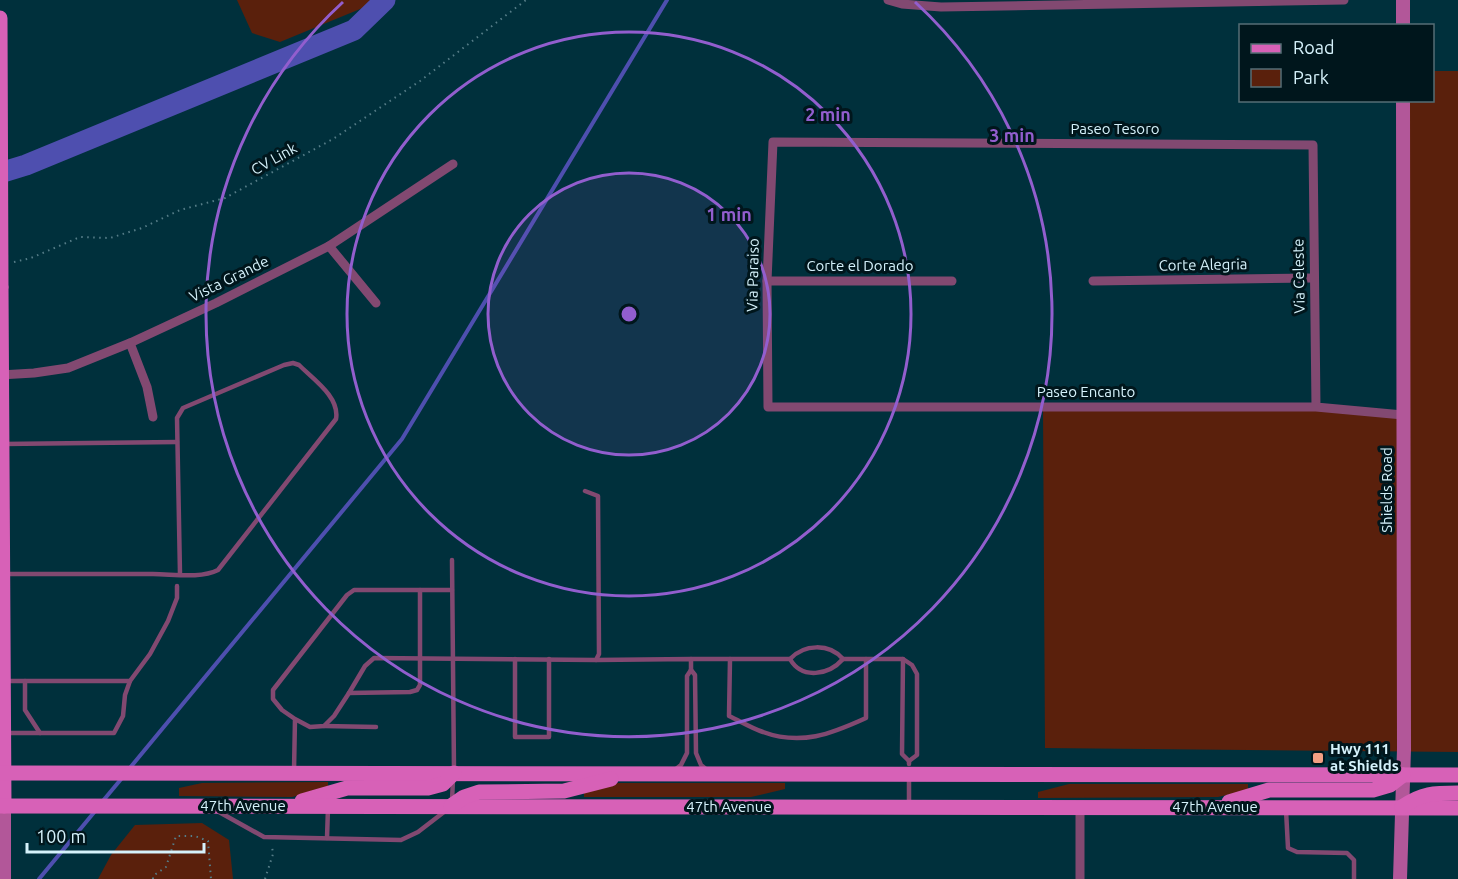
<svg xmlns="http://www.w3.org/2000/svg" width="1458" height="879" font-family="Ubuntu,sans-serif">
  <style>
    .green { fill: #5a200c }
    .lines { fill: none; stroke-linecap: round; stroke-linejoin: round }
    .stream { stroke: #4e4faf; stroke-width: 4 }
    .river { stroke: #4e4faf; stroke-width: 21 }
    .path { stroke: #557d88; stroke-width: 2; stroke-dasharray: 1.5 4.5; stroke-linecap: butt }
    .lane { stroke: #824971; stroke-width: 4.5 }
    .street { stroke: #824971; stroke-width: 9 }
    .secondary { stroke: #b25799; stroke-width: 14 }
    .primary { stroke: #d761b7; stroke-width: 15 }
    .primary-bridge { stroke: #d761b7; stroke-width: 15 }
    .ring { fill: none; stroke: #925ece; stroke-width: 3 }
    .poi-dot { fill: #f39f83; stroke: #00161c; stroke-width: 2 }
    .labels { text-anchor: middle; stroke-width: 6; stroke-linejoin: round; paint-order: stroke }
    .street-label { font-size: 15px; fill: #d5f2fb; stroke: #00161c }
    .poi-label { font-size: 15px; font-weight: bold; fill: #d5f2fb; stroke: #00161c; text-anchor: start }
    .centre { fill: #925ece; stroke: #00161c; stroke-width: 3 }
    .ring-label { font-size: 18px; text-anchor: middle; font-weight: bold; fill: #925ece; stroke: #00161c; stroke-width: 6; stroke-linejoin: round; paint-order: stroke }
  </style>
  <rect width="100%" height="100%" fill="#00303c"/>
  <g class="green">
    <path d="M237,0H382L280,42L252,33Z"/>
    <path d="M1433,71H1458V752L1045,748L1043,407H1316L1403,415V101L1432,100Z"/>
    <path d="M328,782V788L292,797L179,796V788L202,783Z"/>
    <path d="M618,783H785V789L751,797H584V791Z"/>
    <path d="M1069,784H1248V790L1218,797L1038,798V792Z"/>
    <path d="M202,823L229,840L233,879H98L111,855L135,825Z"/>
  </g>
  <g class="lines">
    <g class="stream">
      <path d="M129,769L402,439L667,0"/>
      <path d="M102,802L122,778"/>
      <path d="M39,879L96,810"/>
    </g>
    <path class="river" d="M0,173L26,165L354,30L385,0"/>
    <g class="path">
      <path d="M14,262L31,258L80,237L110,238L142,228L180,210L225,198L333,139L420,81L526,0"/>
      <path d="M153,879V876L166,867L176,836H195L208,841L211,879"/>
      <path d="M265,879L273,854L272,846"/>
    </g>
    <g class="lane">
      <path d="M3,444L177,442"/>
      <path d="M452,560L454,771"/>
      <path d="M4,574C54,574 104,574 153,574C173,574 200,579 218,570L336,419C340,397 313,379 299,365L293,363L284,365L183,408L177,418L180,574"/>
      <path d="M420,590H452"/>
      <path d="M515,659V737H549V659"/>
      <path d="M691,659H790C804,644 829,643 843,659H903L912,665L917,674V755L909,761"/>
      <path d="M730,659L729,716C740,721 751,728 763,732C801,746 831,734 866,718V659"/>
      <path d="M790,659C802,680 829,675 843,659"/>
      <path d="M903,659L902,754L909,761V764"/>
      <path d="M596,660L691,659V670L687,676V753L681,765L676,769"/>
      <path d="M691,670L695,675L696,753L701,765L707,770"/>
      <path d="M5,681H130"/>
      <path d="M25,681V710L40,733"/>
      <path d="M349,693L365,666L374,658L596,660L599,654L598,496L585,491"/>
      <path d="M324,726L376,727"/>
      <path d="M6,733H114L123,716L125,695L130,681L150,654L168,621L177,598V586"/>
      <path d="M294,771L295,719L282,710L273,699V690L347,595L354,590H420V685L417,690L410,692L349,693L334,716L324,726L310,727L295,719"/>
      <path d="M909,776V803"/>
      <path d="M452,801L453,779"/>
      <path d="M1286,810L1288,848L1297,852L1347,853L1354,860V879"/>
      <path d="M219,812L264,837L401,840L418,832L444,812"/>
      <path d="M327,838L328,808"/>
    </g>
    <g class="street">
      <path d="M888,0L902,4L941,7L1344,0"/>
      <path d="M329,246L376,303"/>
      <path d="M767,281H952"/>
      <path d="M1093,281L1314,278"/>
      <path d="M130,343L147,387L153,417"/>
      <path d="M0,375L34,373L68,368L130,343L216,303L329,246L453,164"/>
      <path d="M1316,407L1313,145L773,142L767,281L768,407H1316L1403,415"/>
      <path d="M1080,807V879"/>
    </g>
    <g class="secondary">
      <path d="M1403,0V26"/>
      <path d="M4,806V879"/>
      <path d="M1400,879L1404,749L1403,100"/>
    </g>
    <g class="primary">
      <path d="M1,287L4,806"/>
      <path d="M0,773L1458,775"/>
      <path d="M302,801L347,788H428L443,784L454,773"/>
      <path d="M1229,802L1269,790H1373L1390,785L1403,775"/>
      <path d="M0,806L1458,808"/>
      <path d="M451,806L464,797L479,792L564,791L611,779"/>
      <path d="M1402,807C1422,793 1434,793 1458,793"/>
    </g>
    <path class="primary-bridge" d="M0,18L1,287"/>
  </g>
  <circle cx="629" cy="314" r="141" fill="#925ece" fill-opacity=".12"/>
  <g class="ring">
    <circle cx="629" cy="314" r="141"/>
    <circle cx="629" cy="314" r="282"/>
    <path d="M915 2A423 423 0 1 1 343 2"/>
  </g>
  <rect class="poi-dot" x="1312" y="752" width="12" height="12" rx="3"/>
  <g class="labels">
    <g class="street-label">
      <text x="1115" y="134">Paseo Tesoro</text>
      <text transform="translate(274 159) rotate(-29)" y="5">CV Link</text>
      <text transform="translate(1203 265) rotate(-1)" y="5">Corte Alegria</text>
      <text x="860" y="271">Corte el Dorado</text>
      <text transform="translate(753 275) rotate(-89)" y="5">Via Paraiso</text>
      <text transform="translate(1299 276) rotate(-91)" y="5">Via Celeste</text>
      <text transform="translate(229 279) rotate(-26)" y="5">Vista Grande</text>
      <text x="1086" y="397">Paseo Encanto</text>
      <text transform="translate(1387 490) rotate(-90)" y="5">Shields Road</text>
      <text x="243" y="811">47th Avenue</text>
      <text x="729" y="812">47th Avenue</text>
      <text x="1215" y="812">47th Avenue</text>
    </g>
    <g class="poi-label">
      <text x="1330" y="754">Hwy 111<tspan x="1330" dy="17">at Shields</tspan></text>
    </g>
  </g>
  <circle cx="629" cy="314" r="9" class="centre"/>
  <g class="ring-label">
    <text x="828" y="121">2 min</text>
    <text x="1012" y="142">3 min</text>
    <text x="729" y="221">1 min</text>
  </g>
  <rect x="1239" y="24" width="195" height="78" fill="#00161c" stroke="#556e75" stroke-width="1.5"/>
  <rect x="1251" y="44" width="30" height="9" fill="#d761b7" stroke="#556e75" stroke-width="1.5"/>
  <text x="1293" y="54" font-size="18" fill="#d5f2fb">Road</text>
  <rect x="1251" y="69" width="30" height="18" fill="#5a200c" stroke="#556e75" stroke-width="1.5"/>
  <text x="1293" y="84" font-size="18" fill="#d5f2fb">Park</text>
  <path d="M27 843v9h177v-9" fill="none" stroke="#d5f2fb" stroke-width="3"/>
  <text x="36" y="843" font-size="18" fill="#d5f2fb" stroke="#00161c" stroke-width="4.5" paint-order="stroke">100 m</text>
</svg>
